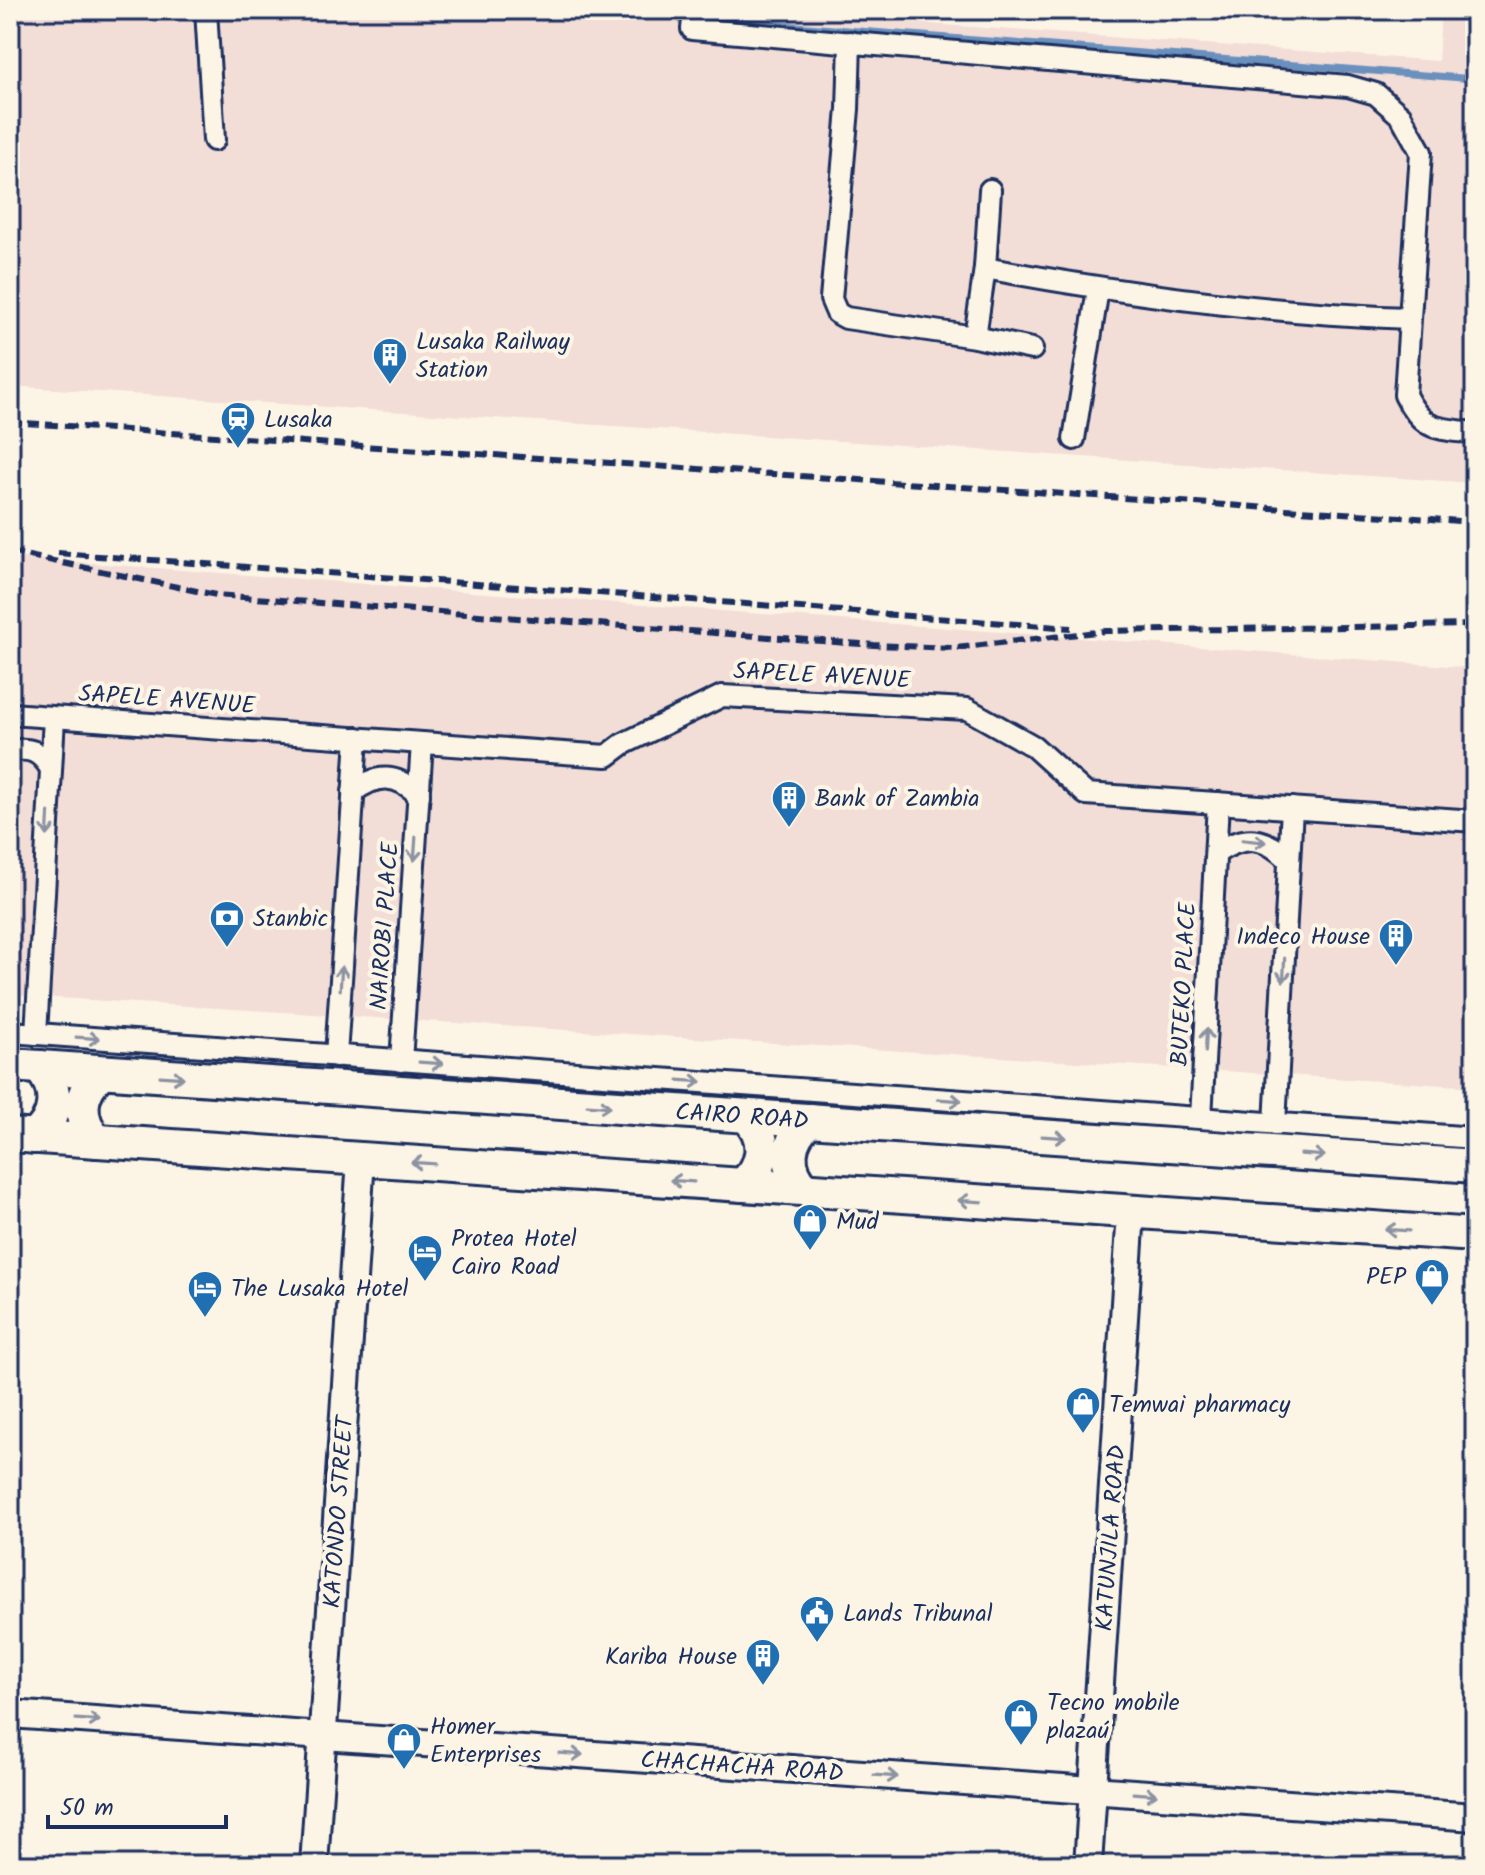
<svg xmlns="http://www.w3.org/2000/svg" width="1485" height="1875" font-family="Kalam,sans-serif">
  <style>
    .built { fill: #f3ddd7 }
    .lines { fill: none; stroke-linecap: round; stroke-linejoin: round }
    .stream { stroke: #6a90bd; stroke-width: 7 }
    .minor-casing { stroke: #1b2f5e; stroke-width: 26 }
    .tertiary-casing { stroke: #1b2f5e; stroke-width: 32 }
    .primary-casing { stroke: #1b2f5e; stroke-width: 38 }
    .minor { stroke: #fcf5e5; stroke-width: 20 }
    .tertiary { stroke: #fcf5e5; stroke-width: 26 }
    .primary { stroke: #fcf5e5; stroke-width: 32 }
    .rail { stroke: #1b2f5e; stroke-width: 6; stroke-dasharray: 12 6; stroke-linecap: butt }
    .oneway { stroke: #8c92a2 }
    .labels { text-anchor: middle; stroke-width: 8; stroke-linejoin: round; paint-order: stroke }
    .poi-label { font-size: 24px; fill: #1b2f5e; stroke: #fcf5e5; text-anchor: start }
    .street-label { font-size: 24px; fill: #1b2f5e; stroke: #fcf5e5 }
  </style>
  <rect width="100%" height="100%" fill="#fcf5e5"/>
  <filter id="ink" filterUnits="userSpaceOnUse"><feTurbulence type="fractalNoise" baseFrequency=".0125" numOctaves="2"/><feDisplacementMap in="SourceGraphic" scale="16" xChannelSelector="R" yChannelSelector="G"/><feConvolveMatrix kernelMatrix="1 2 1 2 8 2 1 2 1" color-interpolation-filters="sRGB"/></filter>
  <g filter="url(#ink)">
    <g class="built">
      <path d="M10,10H741L1438,61L1441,10H1475V483L10,386Z"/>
      <path d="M10,557L1475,668V1087L10,995Z"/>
    </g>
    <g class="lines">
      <g class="stream">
        <path d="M616,10L666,15"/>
        <path d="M732,21L1475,79"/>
      </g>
      <defs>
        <g id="minor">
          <path d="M206,10L214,140"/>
          <path d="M694,10L692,29L1348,86L1376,94L1401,116L1421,152L1405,395C1424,432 1437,428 1475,433"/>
          <path d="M850,42L848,109L831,299L837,313L846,318L975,337L985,268C1125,294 1266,313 1409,318"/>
          <path d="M985,268L990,190"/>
          <path d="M975,337L1032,349"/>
          <path d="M1074,439L1098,289"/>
          <path d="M10,714L607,756L623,744L722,696L967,709L1033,746L1086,794L1475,821"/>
          <path d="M10,751C30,747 40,751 51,769"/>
          <path d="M353,792C377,773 397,774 419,795"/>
          <path d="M1216,853C1244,834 1265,836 1289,860"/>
          <path d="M10,1032L1475,1138"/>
          <path d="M36,1034L54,718"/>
          <path d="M336,1056L357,738"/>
          <path d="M401,1061L422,743"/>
          <path d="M1201,1118L1218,803"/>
          <path d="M1275,1124L1292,808"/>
        </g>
        <g id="tertiary">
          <path d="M10,1714L1475,1817"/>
          <path d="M314,1865L361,1159"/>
          <path d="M1088,1865L1131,1212"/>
        </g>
        <g id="primary">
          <path d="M10,1065L1475,1166"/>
          <path d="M10,1135L1475,1235"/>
          <path d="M34,1137C58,1118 60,1089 39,1067"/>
          <path d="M97,1141C76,1119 78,1091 102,1072"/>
          <path d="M742,1185C766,1166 768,1138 747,1116"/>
          <path d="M805,1189C784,1168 786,1139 810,1120"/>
        </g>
      </defs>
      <use href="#minor" class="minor-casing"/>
      <use href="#tertiary" class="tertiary-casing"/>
      <use href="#primary" class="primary-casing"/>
      <use href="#minor" class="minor"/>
      <use href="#tertiary" class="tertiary"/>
      <use href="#primary" class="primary"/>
      <g class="rail">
        <path d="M10,422L1475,522"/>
        <path d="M10,552L216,595L874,645L955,648L1106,631L1475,625"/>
        <path d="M58,553L1071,628"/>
      </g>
    </g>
    <defs><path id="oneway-shaft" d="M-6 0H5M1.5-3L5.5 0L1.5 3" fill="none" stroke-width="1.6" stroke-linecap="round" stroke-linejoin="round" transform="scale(2)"/></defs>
    <g class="oneway">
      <use href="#oneway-shaft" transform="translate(48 824) rotate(93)"/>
      <use href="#oneway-shaft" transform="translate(1254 841) rotate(6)"/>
      <use href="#oneway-shaft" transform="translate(415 849) rotate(94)"/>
      <use href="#oneway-shaft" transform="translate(1284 970) rotate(93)"/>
      <use href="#oneway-shaft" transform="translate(341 978) rotate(-86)"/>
      <use href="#oneway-shaft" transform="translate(88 1038) rotate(4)"/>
      <use href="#oneway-shaft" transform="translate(1206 1040) rotate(-87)"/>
      <use href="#oneway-shaft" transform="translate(431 1063) rotate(4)"/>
      <use href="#oneway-shaft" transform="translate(172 1077) rotate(4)"/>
      <use href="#oneway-shaft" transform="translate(690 1081) rotate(4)"/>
      <use href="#oneway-shaft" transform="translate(950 1100) rotate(4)"/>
      <use href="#oneway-shaft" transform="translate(599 1106) rotate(4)"/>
      <use href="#oneway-shaft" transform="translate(1054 1137) rotate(4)"/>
      <use href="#oneway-shaft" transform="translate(1313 1155) rotate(4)"/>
      <use href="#oneway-shaft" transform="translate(423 1163) rotate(-176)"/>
      <use href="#oneway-shaft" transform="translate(682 1181) rotate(-176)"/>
      <use href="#oneway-shaft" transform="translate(970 1201) rotate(-176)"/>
      <use href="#oneway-shaft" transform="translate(1397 1230) rotate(-176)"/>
      <use href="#oneway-shaft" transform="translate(88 1720) rotate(4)"/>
      <use href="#oneway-shaft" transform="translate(571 1754) rotate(4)"/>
      <use href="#oneway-shaft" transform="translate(886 1776) rotate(4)"/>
      <use href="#oneway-shaft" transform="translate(1145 1794) rotate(4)"/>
    </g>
  </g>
  <defs>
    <symbol id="building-pin" viewBox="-11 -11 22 30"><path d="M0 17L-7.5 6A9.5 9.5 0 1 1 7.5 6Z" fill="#1f6fb2" stroke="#fcf5e5"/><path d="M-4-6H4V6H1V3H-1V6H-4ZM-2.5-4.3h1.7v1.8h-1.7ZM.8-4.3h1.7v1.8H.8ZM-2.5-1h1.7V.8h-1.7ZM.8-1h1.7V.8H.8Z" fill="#fff"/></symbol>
    <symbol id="station-pin" viewBox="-11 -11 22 30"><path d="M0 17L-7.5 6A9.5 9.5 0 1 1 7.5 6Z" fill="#1f6fb2" stroke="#fcf5e5"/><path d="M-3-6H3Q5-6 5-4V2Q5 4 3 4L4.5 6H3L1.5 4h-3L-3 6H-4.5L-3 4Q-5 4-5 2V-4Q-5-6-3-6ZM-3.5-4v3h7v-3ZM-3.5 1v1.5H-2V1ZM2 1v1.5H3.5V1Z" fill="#fff"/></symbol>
    <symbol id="bank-pin" viewBox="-11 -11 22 30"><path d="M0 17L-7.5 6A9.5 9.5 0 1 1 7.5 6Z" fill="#1f6fb2" stroke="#fcf5e5"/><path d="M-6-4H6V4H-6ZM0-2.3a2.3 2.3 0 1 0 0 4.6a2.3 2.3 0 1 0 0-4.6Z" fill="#fff"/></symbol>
    <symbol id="shop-pin" viewBox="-11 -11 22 30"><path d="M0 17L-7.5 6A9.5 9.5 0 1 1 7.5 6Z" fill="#1f6fb2" stroke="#fcf5e5"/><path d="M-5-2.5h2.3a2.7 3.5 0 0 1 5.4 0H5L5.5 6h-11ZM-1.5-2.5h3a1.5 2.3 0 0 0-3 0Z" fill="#fff"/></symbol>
    <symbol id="hotel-pin" viewBox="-11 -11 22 30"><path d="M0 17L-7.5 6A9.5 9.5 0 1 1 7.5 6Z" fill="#1f6fb2" stroke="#fcf5e5"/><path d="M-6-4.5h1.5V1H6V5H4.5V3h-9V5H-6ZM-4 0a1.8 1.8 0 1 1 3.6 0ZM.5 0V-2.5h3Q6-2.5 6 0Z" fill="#fff"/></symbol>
    <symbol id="civic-pin" viewBox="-11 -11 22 30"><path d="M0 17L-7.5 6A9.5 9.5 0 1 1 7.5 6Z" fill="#1f6fb2" stroke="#fcf5e5"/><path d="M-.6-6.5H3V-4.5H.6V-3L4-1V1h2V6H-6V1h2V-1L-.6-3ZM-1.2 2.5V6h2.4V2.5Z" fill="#fff"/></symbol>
  </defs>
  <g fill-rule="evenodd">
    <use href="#building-pin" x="370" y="335" width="40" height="54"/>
    <use href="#station-pin" x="218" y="399" width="40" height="54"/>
    <use href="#building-pin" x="769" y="778" width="40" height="54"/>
    <use href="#bank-pin" x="207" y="898" width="40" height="54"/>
    <use href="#building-pin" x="1376" y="916" width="40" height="54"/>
    <use href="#shop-pin" x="790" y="1201" width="40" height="54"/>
    <use href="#hotel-pin" x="405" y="1232" width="40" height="54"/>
    <use href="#shop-pin" x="1412" y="1256" width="40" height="54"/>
    <use href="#hotel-pin" x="185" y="1268" width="40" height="54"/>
    <use href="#shop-pin" x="1063" y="1384" width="40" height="54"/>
    <use href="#civic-pin" x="797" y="1593" width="40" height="54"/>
    <use href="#building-pin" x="743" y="1636" width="40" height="54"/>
    <use href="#shop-pin" x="1001" y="1696" width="40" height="54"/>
    <use href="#shop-pin" x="384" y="1720" width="40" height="54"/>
  </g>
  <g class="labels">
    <g class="poi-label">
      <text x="416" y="349">Lusaka Railway<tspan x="416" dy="28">Station</tspan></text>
      <text x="264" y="427">Lusaka</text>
      <text x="815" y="806">Bank of Zambia</text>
      <text x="253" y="926">Stanbic</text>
      <text x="1370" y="944" text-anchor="end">Indeco House</text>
      <text x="836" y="1229">Mud</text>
      <text x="451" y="1246">Protea Hotel<tspan x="451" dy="28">Cairo Road</tspan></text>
      <text x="1406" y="1284" text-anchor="end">PEP</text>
      <text x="231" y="1296">The Lusaka Hotel</text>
      <text x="1109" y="1412">Temwai pharmacy</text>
      <text x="843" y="1621">Lands Tribunal</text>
      <text x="737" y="1664" text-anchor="end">Kariba House</text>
      <text x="1047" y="1710">Tecno mobile<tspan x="1047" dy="28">plazaú</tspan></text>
      <text x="430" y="1734">Homer<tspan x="430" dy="28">Enterprises</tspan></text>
    </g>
    <g class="street-label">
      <text transform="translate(822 675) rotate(3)" y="8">SAPELE AVENUE</text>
      <text transform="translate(167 699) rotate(4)" y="8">SAPELE AVENUE</text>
      <text transform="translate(384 926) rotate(-86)" y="8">NAIROBI PLACE</text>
      <text transform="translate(1183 984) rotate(-87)" y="8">BUTEKO PLACE</text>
      <text transform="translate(742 1116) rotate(4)" y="8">CAIRO ROAD</text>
      <text transform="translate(338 1512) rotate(-86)" y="8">KATONDO STREET</text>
      <text transform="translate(1110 1538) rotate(-86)" y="8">KATUNJILA ROAD</text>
      <text transform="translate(742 1766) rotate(4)" y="8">CHACHACHA ROAD</text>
    </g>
  </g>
  <rect width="1485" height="1875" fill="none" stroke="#fcf5e5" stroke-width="40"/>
  <rect x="20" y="20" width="1445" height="1835" fill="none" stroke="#1b2f5e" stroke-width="3" filter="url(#ink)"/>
  <path d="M48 1815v12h178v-12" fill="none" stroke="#1b2f5e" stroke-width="4"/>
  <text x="60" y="1815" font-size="24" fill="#1b2f5e" stroke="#fcf5e5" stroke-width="6" paint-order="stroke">50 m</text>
</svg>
